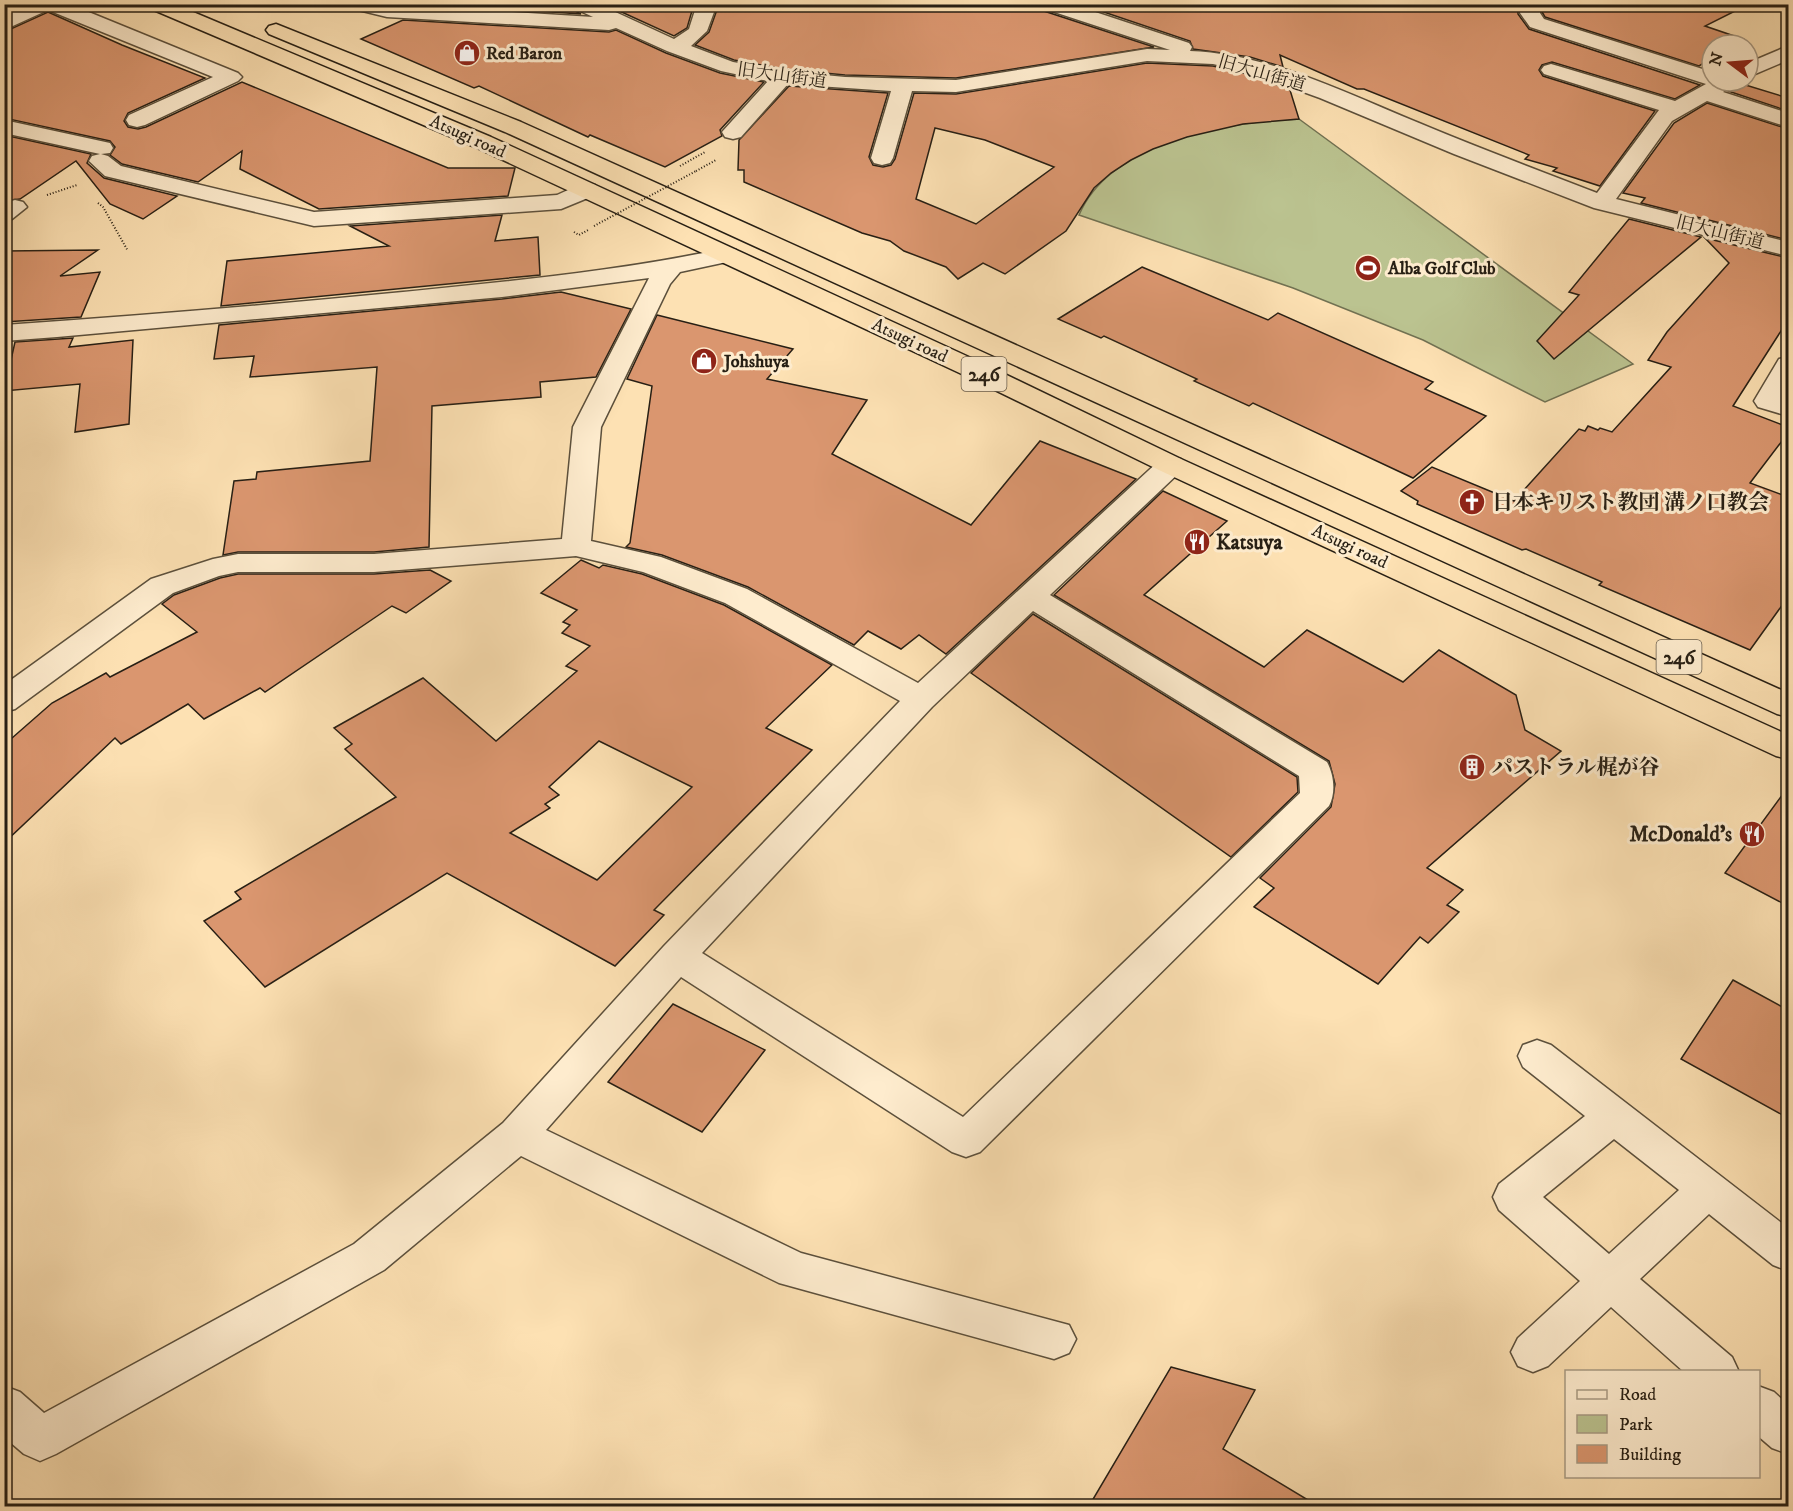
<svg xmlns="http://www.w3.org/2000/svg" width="1793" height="1511" font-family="'IM FELL DW Pica','Noto Serif JP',serif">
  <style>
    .green { fill: #bbc390; stroke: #717152; stroke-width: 1.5 }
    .building { fill: #da966f; stroke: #271f14; stroke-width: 1.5; fill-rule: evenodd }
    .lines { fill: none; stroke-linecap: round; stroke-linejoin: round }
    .minor-casing { stroke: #5c503c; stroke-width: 3 }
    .highway-casing { stroke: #271f14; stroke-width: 3 }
    .path { stroke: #271f14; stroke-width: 2; stroke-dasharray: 1 2; stroke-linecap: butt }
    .minor { fill: #feecce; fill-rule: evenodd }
    .highway { fill: #fde1b3; fill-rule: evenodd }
    .path-bridge { stroke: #271f14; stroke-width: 2; stroke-dasharray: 1 2; stroke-linecap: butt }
    .labels { text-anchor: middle; stroke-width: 6; stroke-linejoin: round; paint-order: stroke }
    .far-poi-label { font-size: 18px; font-weight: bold; fill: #271f14; stroke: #feecce; text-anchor: start }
    .far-street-label { font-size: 18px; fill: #271f14; stroke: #feecce }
    .shield { fill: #feecce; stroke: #685c4c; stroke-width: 1.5 }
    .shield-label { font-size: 20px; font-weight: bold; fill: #271f14 }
    .poi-label { font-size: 21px; font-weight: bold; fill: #271f14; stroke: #feecce; text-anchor: start }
  </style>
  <rect width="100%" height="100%" fill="#fde1b3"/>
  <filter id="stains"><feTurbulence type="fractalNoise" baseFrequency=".00333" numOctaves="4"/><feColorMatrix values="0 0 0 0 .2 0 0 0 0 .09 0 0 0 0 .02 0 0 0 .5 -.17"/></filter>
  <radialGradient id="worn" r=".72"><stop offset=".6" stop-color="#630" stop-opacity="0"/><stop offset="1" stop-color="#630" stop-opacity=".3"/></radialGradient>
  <path class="green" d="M1299,119L1633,364L1545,402L1423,340L1293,288L1079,215C1111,141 1227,122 1299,119Z"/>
  <g class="building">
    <path d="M438,4H569L573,10L581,14Z"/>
    <path d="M604,4H694L687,28L674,36Z"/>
    <path d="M719,4H1037L1041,10L1154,47L956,78L845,75L783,69L734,60L695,45L709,32Z"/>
    <path d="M1080,4H1518V14L1529,29L1700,85L1675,99L1552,62L1542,65L1539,70L1543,76L1655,111L1600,186L1553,171L1557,168L1525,159L1529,155L1364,89H1357L1280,55L1283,67L1250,57L1193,49L1190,41Z"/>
    <path d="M1542,4H1749L1705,26L1743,39L1732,45H1712V58L1699,66L1545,17L1542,12Z"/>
    <path d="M48,12L122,45L205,78L128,113L124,121L128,127L138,129L146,127L242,82L448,168H515L508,196L319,209L240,169L242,151L198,182L122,164L110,155L115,147L110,141L4,118V32Z"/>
    <path d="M403,20L609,32L616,30L666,53L720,73L764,82L720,130L722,136L665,167L590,135L588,137L479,86L474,88L361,39Z"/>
    <path d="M1147,63L1213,66L1247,74L1290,90L1299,119L1243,124L1187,137L1153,149L1131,160L1111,173L1094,188L1066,231L1005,274L983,263L958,279L946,267L904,251L890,241L862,233L744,182V170H738L739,140L789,86L888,93L869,157L873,165L883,167L891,165L895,159L914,93L956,94ZM935,128L985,140L1054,167L976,224L916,199Z"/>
    <path d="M1739,83L1788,98V111L1728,91Z"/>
    <path d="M1707,103L1788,129V240L1641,203L1645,198L1623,193L1674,123Z"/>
    <path d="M4,135L91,154L87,163L104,178L177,196L143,219L110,204L76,161L20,199L4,201Z"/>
    <path d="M502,215L495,241L538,237L540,275L221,306L227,261L389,246L350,226Z"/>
    <path d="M1629,219L1701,237L1554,359L1537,341L1579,295L1569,292Z"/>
    <path d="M1705,238L1788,258V320L1733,406L1788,427V433L1750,483L1788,497V597L1750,650L1599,585L1602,582L1526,549L1522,550L1417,504L1418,501L1401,491L1432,467L1514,501L1579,429L1585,431L1588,426L1598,430L1600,428L1612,432L1671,367L1648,360L1667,332L1729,263Z"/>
    <path d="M98,250L60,276L100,272L81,317L4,322V251Z"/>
    <path d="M1142,267L1268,320L1278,313L1433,382L1425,389L1486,416L1413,478L1253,403L1249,406L1194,381L1197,379L1104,336L1101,338L1058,319Z"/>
    <path d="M561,292L631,309L596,377L540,382L541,397L432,406L429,547L374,552H238L223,555L234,481L256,479L257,472L370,461L377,367L250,377L254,356L214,359L219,325L502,299Z"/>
    <path d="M657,315L793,349L767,379L867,400L832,454L971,525L1040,441L1136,479L946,654L919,635L901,649L868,631L854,645L748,587L662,555L626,547L630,543L652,386L627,379Z"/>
    <path d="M73,338L69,347L133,340L129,424L75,432L80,384L4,391L15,342Z"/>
    <path d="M1163,491L1227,521L1144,595L1264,667L1307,630L1403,682L1439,650L1516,695L1525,730L1561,751L1427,868L1463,890L1447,905L1459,912L1428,943L1420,937L1378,984L1254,907L1274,888L1260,878L1331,807L1335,784L1329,761L1054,595Z"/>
    <path d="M581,560L599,568L603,565L642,574L724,605L832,665L766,728L812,750L654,910L664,915L615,966L447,873L265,987L204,921L241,899L235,892L396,797L345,749L352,744L334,728L423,678L496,741L577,671L566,666L590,646L562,633L570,625L563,622L577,610L541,593ZM599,741L692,787L597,880L510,833L550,808L545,804L559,795L549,787Z"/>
    <path d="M430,570L451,581L406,613L392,606L265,692L260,688L204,719L188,704L121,744L115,738L4,843V745L52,703L106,673L110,677L197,632L162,604L174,595L220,578L238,574H374Z"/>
    <path d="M1033,614L1297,777L1298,792L1231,857L971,673Z"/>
    <path d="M1788,787V906L1725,873Z"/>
    <path d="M1733,980L1788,1010V1118L1681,1059Z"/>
    <path d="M673,1004L765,1050L702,1132L608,1082Z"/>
    <path d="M1171,1367L1255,1390L1223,1449L1318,1506H1089Z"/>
  </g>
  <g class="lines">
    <defs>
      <g id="minor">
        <path d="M28,4H69L238,73L242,77L238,81L145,125L137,127L129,125L126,120L129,115L213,77L48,10L4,30V16Z"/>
        <path d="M347,4H385L593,17L574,8L571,4H598L674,39L689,29L697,4H717L707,31L691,46L733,62L783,71L845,77L956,80L1147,49L1170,50L1042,8L1039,4H1071L1189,43L1192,47L1190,51C1270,54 1346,93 1419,123C1478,148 1538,170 1597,193L1659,110L1544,74L1541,70L1544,66L1551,64L1558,66L1675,101L1706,84L1530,27L1520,13V4H1540V13L1544,19L1712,72V81H1738L1723,92L1788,113V127L1707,101L1672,121L1616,199L1788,242V256L1594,208L1454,154L1320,98L1248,72L1213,64L1147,61L956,92L912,91L893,158L890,163L882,165L874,163L871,158L891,91L788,84L741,137L733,139L725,137L722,132L768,81L721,71L667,51L616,28L609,30L387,17L350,8Z"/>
        <path d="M1788,46V60L1748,77V63Z"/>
        <path d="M4,120L110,143L113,148L110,153L101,154L108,156L121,166L314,212L557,195L579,185L587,183L595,185L599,190L595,195L561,209L314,226L105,176L89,161L92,156L100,154L4,133Z"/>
        <path d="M15,200L23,202L27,207L12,219L4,221V203Z"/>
        <path d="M727,248L736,250L739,255L736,260L680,272L670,284L601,427L591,541L661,557L747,589L918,683L1161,459L1171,457L1181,459L1185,465L1181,471L1050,595L1327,762C1334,775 1336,793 1329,806L980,1152L966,1157L952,1152L681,977L546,1130L801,1253L1069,1325L1076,1339L1069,1353L1054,1359L779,1283L521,1156L384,1270L56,1454L40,1461L24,1454L4,1437V1386L20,1392L44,1413L354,1244L503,1123L664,946L900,701L725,603L643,572L576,556L374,572H238L219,576L173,593L15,709L4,712V685L151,579L213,559L238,554H374L562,539L573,427L649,278L502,297L57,337L4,341V325C138,316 270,305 403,292C512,281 620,271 727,248ZM1033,611L1299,776L1300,793L963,1117L702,953L932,707Z"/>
        <path d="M1788,357V387L1783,397L1788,399V416L1758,407L1754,401L1779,359Z"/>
        <path d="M1537,1040L1551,1045L1788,1228V1271L1773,1265L1709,1214L1640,1279L1732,1357L1739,1372H1684L1611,1307L1548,1366L1533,1372L1518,1366L1511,1352L1518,1338L1580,1281L1499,1210L1493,1197L1499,1184L1585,1116L1523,1067L1518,1056L1523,1045ZM1614,1139L1679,1190L1609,1254L1543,1197Z"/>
        <path d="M1758,1386L1774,1392L1788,1405V1454L1772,1448L1758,1436Z"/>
      </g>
      <g id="highway">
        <path d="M146,4H174L491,137L984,364L1181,459L1788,735V759L1776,756L1161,471L966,376L475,147L149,8Z"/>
        <path d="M276,24L521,122L1788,693V717L1777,714L505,132L269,34L266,30L269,26Z"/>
      </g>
    </defs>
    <use href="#minor" class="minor-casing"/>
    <use href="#highway" class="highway-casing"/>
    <g class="path">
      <path d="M680,166L705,152"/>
      <path d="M696,171L716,160"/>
      <path d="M47,195L77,185"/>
      <path d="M98,203L103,207L128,251"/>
      <path d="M574,232L579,235L588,230"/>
    </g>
    <use href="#minor" class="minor"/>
    <use href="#highway" class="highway"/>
    <path class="path-bridge" d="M594,226L696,171"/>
  </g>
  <defs>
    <symbol id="shop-disc" viewBox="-11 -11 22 22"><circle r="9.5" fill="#8f2418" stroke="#feecce"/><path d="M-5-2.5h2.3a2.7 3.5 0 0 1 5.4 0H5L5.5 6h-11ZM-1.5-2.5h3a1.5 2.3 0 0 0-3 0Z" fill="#fff"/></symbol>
    <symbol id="stadium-disc" viewBox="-11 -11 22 22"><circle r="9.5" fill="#8f2418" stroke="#feecce"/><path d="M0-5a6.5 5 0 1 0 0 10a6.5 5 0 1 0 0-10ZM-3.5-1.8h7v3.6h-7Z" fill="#fff"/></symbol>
    <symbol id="church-disc" viewBox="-11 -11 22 22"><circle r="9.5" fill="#8f2418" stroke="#feecce"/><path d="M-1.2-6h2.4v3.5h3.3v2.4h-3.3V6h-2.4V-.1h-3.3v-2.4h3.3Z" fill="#fff"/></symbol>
    <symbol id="restaurant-disc" viewBox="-11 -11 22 22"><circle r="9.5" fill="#8f2418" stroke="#feecce"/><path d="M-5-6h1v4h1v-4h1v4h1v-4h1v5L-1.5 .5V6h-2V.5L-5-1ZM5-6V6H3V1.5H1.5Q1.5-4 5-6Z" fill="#fff"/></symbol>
    <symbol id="building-disc" viewBox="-11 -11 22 22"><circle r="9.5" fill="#8f2418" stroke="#feecce"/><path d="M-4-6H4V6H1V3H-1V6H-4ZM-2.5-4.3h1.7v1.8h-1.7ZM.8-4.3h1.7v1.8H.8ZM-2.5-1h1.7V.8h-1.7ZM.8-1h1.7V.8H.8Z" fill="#fff"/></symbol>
  </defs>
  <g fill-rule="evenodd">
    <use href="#shop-disc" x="452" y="38" width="30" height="30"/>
    <use href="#stadium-disc" x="1353" y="253" width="30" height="30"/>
    <use href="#shop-disc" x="689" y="346" width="30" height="30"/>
    <use href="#church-disc" x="1457" y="487" width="30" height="30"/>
    <use href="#restaurant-disc" x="1182" y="527" width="30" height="30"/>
    <use href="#building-disc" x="1457" y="752" width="30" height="30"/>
    <use href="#restaurant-disc" x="1737" y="819" width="30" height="30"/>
  </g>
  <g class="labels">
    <g class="far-poi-label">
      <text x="486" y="59">Red Baron</text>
      <text x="1388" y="274">Alba Golf Club</text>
      <text x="724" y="367">Johshuya</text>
    </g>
    <g class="far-street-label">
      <text transform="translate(1262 73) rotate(16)" y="6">旧大山街道</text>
      <text transform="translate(782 75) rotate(8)" y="6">旧大山街道</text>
      <text transform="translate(468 136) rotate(24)" y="6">Atsugi road</text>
      <text transform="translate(1720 232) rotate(14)" y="6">旧大山街道</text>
      <text transform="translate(910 340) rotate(25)" y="6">Atsugi road</text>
      <text transform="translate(1350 546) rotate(25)" y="6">Atsugi road</text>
    </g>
    <g class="shield">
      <rect x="961.5" y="357" width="45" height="34" rx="4.5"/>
      <rect x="1656.5" y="640" width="45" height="34" rx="4.5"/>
    </g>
    <g class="shield-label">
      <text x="984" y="381">246</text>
      <text x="1679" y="664">246</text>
    </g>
    <g class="poi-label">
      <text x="1492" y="509">日本キリスト教団 溝ノ口教会</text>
      <text x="1216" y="549">Katsuya</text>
      <text x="1492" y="774">パストラル梶が谷</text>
      <text x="1732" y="841" text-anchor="end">McDonald's</text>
    </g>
  </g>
  <rect width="1793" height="1511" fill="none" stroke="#fde1b3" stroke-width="24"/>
  <rect x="6" y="6" width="1781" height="1499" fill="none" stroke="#271f14" stroke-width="3"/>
  <rect x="12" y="12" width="1769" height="1487" fill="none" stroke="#271f14" stroke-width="1.5"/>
  <rect x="1565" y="1370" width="195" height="108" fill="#feecce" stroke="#a89a84" stroke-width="1.5"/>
  <rect x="1577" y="1390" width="30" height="9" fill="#feecce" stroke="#a89a84" stroke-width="1.5"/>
  <text x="1619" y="1400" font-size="18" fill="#271f14">Road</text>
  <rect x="1577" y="1415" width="30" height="18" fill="#bbc390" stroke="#a89a84" stroke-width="1.5"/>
  <text x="1619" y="1430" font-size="18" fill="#271f14">Park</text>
  <rect x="1577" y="1445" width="30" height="18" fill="#da966f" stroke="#a89a84" stroke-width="1.5"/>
  <text x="1619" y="1460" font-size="18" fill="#271f14">Building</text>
  <g transform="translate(1730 63) rotate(286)"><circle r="28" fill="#feecce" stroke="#a89a84" stroke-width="1.5"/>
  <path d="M0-4.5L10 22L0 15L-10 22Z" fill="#8f2418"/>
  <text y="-9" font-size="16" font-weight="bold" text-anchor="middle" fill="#271f14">N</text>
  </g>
  <rect width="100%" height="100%" filter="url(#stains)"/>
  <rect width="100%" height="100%" fill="url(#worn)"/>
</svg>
